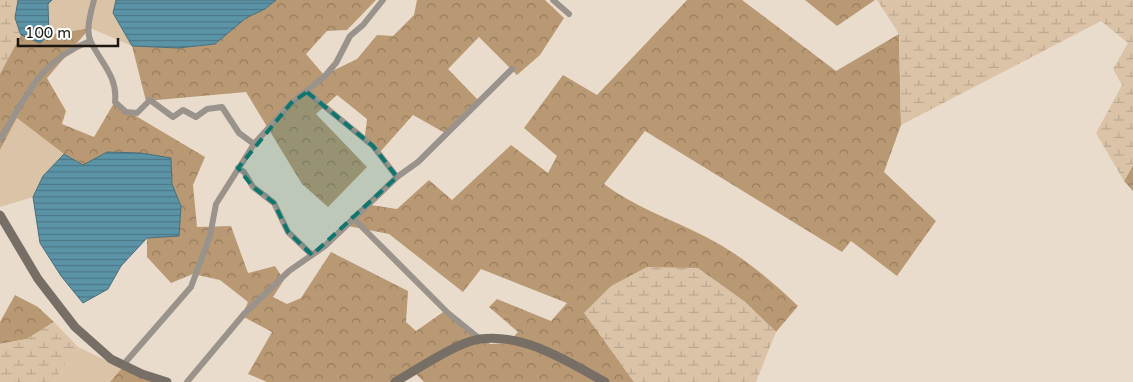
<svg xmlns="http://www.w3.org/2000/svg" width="1133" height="382" font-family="'Varela Round',sans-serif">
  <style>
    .grass { fill: #dbc3a7 }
    .forest { fill: url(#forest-crowns) }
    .wetland { fill: url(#wetland-marsh) }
    .water { fill: url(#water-rules); stroke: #496e7a }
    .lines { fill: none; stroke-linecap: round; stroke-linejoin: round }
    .street { stroke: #99938c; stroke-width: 6 }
    .secondary { stroke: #776f65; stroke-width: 9 }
    .marked { fill: #0f766e; fill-opacity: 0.2; stroke: #0f766e; stroke-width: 4; stroke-dasharray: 10 6; stroke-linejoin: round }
  </style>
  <defs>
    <pattern id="forest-crowns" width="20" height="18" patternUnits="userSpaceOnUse" patternTransform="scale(1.25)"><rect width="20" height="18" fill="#b99973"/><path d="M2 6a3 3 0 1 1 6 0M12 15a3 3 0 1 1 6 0" fill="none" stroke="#967c5d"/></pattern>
    <pattern id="wetland-marsh" width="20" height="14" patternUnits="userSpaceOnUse" patternTransform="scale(1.25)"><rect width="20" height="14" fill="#dbc3a7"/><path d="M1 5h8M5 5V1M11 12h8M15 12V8" fill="none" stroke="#bba78f"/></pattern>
    <pattern id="water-rules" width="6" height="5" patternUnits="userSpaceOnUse" patternTransform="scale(1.25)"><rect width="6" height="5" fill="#5c94a7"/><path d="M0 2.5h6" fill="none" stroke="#4b7887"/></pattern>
  </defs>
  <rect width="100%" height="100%" fill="#eadccc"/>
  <g class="grass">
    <path d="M52,0H116L113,13L132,46L90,28L49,35L48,4Z"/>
    <path d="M17,118L64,154L43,176L33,197L0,207V150Z"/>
    <path d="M78,347L122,368L110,382H53Z"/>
  </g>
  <g class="forest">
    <path d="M276,0H376L347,30L327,31L306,54L324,75L357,59L377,35L393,36L414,15L417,0H545L564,18L540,55L517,75L479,37L448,69L479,101L445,133L413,115L380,152L365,136L367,119L337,95L316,114L367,167L328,207L302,184L246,92L146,101L132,46L178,48L215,44L246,18L265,9Z"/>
    <path d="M687,0H742L836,71L899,34L901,125L884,172L936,221L897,276L851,241L842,252L645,131L604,184C635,207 671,219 706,237C741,255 770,279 798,306L776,332L744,301L585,313L634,382H424L415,373L399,382H267L248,374L272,332L242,316L248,302L220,280L193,274L171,283L147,257V238L179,235L181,206L172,184L171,158L107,152L83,165L64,154L17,118L0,150V71L21,35L40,43L49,35L90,28L47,78L66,111L62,124L94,137L114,103L205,157L193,185L197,227L231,226L248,273L275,266L284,280L273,297L287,304L301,298L331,252L408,291L406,322L416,331L446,310L490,344L508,343L518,332L489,307L497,299L551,321L567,303L481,269L463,292L389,234L348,226L371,205L397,209L429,180L452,200L511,145L548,173L557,156L524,128L563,75L597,95Z"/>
    <path d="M805,0H875L837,26Z"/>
    <path d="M1133,165V191L1124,181Z"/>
    <path d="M15,295L38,307L54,322L27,339L0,344V322Z"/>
    <path d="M122,368L156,382H110Z"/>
  </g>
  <g class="wetland">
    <path d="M0,0H18L15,18L21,35L0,74Z"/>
    <path d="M877,0H1133V165L1124,181L1096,133L1122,85L1113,69L1128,43L1101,21L901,125L899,34Z"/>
    <path d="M647,267L698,268L744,301L776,332L756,382H634L584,313L611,286Z"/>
    <path d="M54,322L78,347L53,382H0V344L27,339Z"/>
  </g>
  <g class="water">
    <path d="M18,0H52L48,4L49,35L40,43L21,35L15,18Z"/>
    <path d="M116,0H276L265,9L246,18L215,44L178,48L132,46L113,13Z"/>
    <path d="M107,152L141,153L171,158L172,184L181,206L179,236L147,238L121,266L108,289L83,303L61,276L40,243L33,197L43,176L64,154L83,165Z"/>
  </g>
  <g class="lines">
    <g class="street">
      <path d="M94,0C91,12 85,31 91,42C101,63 118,77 115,102L126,112L137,113L150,100L173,117L183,110L196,117L207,109L222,107L239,133L254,144"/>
      <path d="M553,0L569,14"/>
      <path d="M307,92L373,146L397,177"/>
      <path d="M0,139C28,95 38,62 90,41"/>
      <path d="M238,168L244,172L253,187L274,203L288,232L312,255"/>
      <path d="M353,218L448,313L480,339"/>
      <path d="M123,365L191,287L210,236L216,204L254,144L291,103L324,77L336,63L350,36L363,25L383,0"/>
      <path d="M187,382L244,314L289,271L325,246L397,177L418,162L512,69"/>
    </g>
    <g class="secondary">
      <path d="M0,215L38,279L75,327L111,359L142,374L167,382"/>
      <path d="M395,382C416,370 457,342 480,339C525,333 568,362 605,382"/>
    </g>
  </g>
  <path class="marked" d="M307,92L373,146L397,177L312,255L288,232L274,203L253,187L238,168L291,103Z"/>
  <path d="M18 38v8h100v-8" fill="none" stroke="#1c1711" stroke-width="2.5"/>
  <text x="25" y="38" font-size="15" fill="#1c1711" stroke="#ffffff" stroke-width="4" paint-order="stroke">100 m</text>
</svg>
